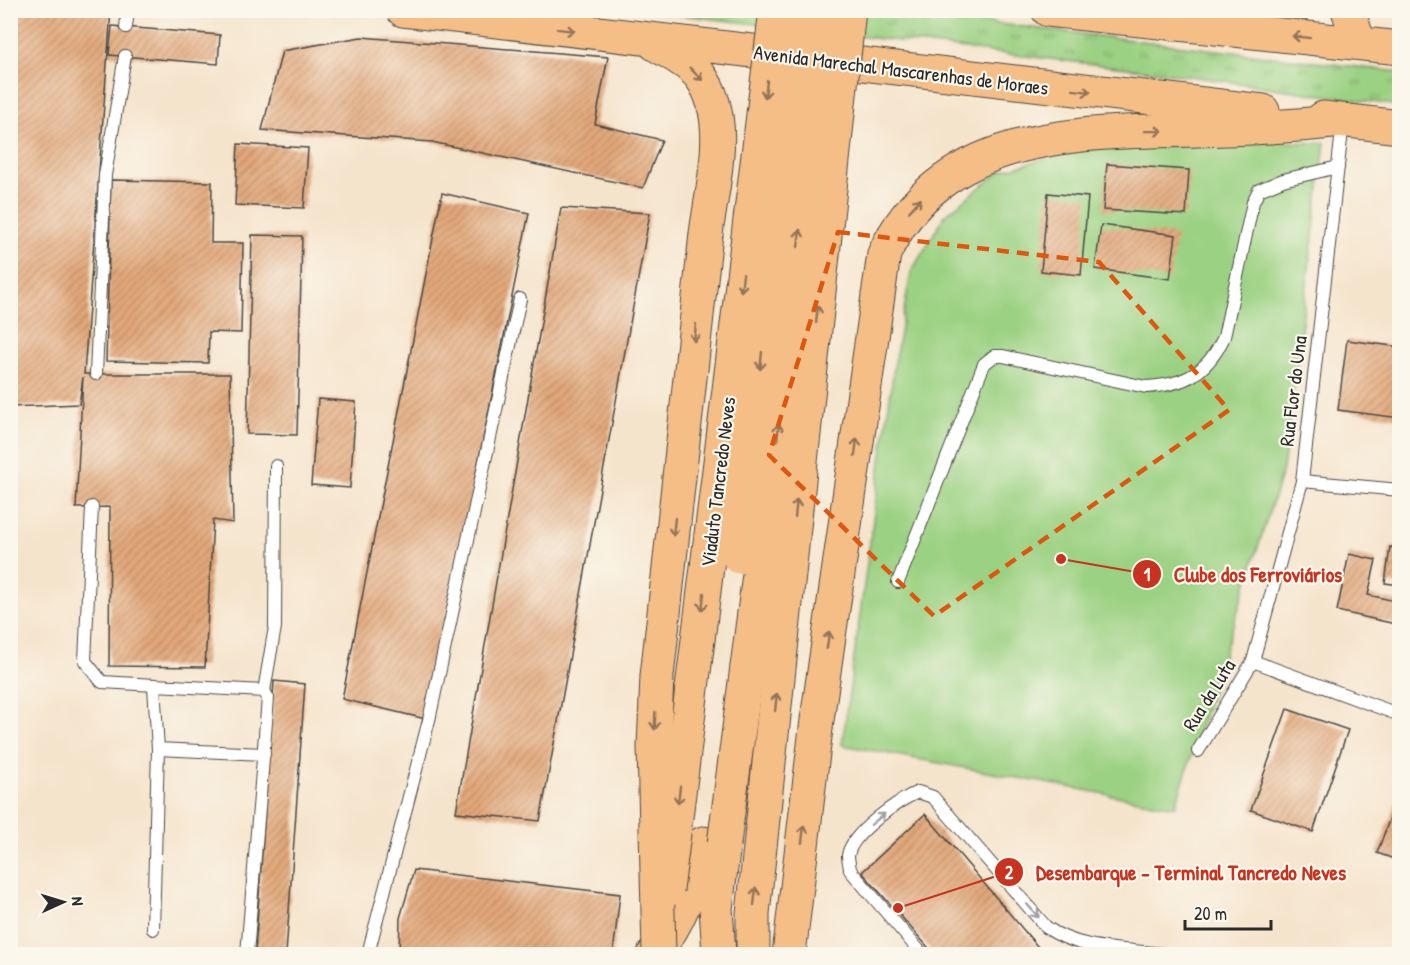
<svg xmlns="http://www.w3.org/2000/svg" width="1410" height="965" font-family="'Patrick Hand',sans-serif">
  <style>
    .grass { fill: url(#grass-tufts); stroke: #637e56; stroke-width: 1.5 }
    .park { fill: #9bd182; stroke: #637e56; stroke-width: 1.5 }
    .building { fill: url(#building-hatch) }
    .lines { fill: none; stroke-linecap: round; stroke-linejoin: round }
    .lane-casing { stroke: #494743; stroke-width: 14 }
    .primary-casing { stroke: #494743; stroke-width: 35 }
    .highway-casing { stroke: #494743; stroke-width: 35 }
    .lane { stroke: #fff; stroke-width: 12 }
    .primary { stroke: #f6be87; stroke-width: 33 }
    .highway { stroke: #f6be87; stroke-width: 33 }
    .primary-bridge-casing { stroke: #494743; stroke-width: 35; stroke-linecap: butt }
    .highway-bridge-casing { stroke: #494743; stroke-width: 35; stroke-linecap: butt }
    .primary-bridge { stroke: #f6be87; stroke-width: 33 }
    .highway-bridge { stroke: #f6be87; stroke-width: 33 }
    .oneway { stroke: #907459 }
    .oneway2 { stroke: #a0a0a0 }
    .marked { fill: none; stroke: #df570e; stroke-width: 4.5; stroke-dasharray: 12 8; stroke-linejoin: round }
    .labels { text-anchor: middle; stroke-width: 4.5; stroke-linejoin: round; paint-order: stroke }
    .street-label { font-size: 20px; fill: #2b2b2b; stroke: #fbf7ec }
    .leader { fill: none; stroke: #c8321e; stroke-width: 2 }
    .callout-dot { fill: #c8321e; stroke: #fbf7ec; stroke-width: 2 }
    .mark-label { font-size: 18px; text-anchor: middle; font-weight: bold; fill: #fff }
    .callout-label { font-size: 21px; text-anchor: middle; font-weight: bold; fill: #c8321e; stroke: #fbf7ec; stroke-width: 4.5; stroke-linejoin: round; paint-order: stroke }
  </style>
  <defs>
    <pattern id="grass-tufts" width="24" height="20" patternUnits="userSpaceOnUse" patternTransform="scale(1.5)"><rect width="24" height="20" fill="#9bd182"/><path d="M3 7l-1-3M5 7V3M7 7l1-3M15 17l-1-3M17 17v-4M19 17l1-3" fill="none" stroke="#7faa6b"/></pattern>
    <pattern id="building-hatch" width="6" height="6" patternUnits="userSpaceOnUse" patternTransform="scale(1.5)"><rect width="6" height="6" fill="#e3a87a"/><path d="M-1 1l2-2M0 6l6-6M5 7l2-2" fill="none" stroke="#b88964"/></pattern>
  </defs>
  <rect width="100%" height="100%" fill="#fbf7ec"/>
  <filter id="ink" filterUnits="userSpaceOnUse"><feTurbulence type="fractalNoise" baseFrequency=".0167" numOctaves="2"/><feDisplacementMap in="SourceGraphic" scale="12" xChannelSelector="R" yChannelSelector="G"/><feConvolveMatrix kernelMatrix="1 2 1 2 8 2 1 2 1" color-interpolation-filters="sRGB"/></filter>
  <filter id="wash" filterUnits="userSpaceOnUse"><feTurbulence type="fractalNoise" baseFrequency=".008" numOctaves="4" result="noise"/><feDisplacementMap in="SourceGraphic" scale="24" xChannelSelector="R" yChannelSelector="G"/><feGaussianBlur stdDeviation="1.35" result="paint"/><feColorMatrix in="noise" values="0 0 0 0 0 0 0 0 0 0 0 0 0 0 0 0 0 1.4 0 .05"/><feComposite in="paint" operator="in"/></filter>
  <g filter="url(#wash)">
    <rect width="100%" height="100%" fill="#f5e4cc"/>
    <path class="grass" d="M647,11H892L1399,72V106L1168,73Z"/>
    <path class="park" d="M1278,142L1325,143L1283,469L1175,807L842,745L895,360L911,272L945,215L1001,171L1075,150Z"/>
    <g id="blocks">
      <g class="building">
        <path d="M10,10H111L84,374H230L233,523L213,520L205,667L109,666L110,507L76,508L83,377L79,404L10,407Z"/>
        <path d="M112,26L220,35L218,64L109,55Z"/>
        <path d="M361,37L608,57L595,124L662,140L643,188L432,142L262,130L282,51Z"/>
        <path d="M238,144L308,148L304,208L235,205Z"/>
        <path d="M1107,164L1189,170L1186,215L1103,210Z"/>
        <path d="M111,180L212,182L211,243H243L241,333L209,332L208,363L106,361Z"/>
        <path d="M442,193L529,213L426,719L342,699Z"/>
        <path d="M1048,193L1088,197L1081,275L1041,271Z"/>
        <path d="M561,208L650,213L540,821L456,812Z"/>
        <path d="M1101,225L1176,235L1170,279L1095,269Z"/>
        <path d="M252,235L302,236L297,435L247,434Z"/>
        <path d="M1347,340L1400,347V418L1338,410Z"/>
        <path d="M318,399L356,402L350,488L311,485Z"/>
        <path d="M1390,547L1400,548V585L1385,583Z"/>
        <path d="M1349,554L1376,560L1368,595L1400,602V625L1337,611Z"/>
        <path d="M274,681L305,684L286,954H255Z"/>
        <path d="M1287,709L1348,730L1313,832L1251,810Z"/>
        <path d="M1400,791V861L1377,853Z"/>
        <path d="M925,814L1044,954H934L862,872Z"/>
        <path d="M414,870L620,894L613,954H399L400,918Z"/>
      </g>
    </g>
  </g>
  <g filter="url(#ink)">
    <use href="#blocks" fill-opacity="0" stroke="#494743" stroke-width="1.5"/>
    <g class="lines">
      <defs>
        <g id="lane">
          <path d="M126,27L128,10"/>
          <path d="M96,374L105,175L125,56"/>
          <path d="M1302,481L1400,490"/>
          <path d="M92,507L85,661L102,682L264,691L268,698L247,954"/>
          <path d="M898,582L984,364L994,356H1003L1146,387C1185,385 1207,373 1224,337L1253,202L1259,190L1283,180L1338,167"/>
          <path d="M1253,661L1400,715"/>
          <path d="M154,686L158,749L264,754"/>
          <path d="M264,691L275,627L276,466"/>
          <path d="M1198,751L1253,661L1302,481L1343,122"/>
          <path d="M153,929L158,749"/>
          <path d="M368,954L429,720L520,299"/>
          <path d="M922,954L850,870C850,866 848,860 848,856C850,834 899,800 918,792L933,797L1046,927C1079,951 1125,949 1164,954"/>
        </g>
        <g id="primary">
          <path d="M654,954C683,919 691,887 703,843"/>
          <path d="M719,954L716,908L724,844"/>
        </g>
        <g id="highway">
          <path d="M403,10L1263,111"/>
          <path d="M1048,10L1400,48"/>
          <path d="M1348,10L1359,43"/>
          <path d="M655,44C670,53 690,63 700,76C732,118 712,186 706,234"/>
          <path d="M1323,118L1400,127"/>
          <path d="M789,954L817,720L884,254C941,130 1081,132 1198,130C1247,129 1295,126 1343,121"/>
        </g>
      </defs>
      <use href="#lane" class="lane-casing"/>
      <use href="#primary" class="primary-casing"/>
      <use href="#highway" class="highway-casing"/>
      <use href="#lane" class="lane"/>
      <use href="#primary" class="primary"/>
      <use href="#highway" class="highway"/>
      <defs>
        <g id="primary-bridge">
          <path d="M739,557L800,10"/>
          <path d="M724,844L776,443L824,10"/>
          <path d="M667,890L776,10"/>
          <path d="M753,954V913L849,10"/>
        </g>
        <path id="highway-bridge" d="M659,954L654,747L657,676L706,234"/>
      </defs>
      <use href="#primary-bridge" class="primary-bridge-casing"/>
      <use href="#highway-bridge" class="highway-bridge-casing"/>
      <use href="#primary-bridge" class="primary-bridge"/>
      <use href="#highway-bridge" class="highway-bridge"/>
    </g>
    <defs><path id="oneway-shaft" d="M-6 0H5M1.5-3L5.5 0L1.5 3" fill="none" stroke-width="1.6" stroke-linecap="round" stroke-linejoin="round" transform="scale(1.5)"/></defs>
    <g class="oneway">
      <use href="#oneway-shaft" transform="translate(566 30) rotate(7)"/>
      <use href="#oneway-shaft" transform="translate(1301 37) rotate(-174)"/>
      <use href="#oneway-shaft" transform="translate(696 74) rotate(45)"/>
      <use href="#oneway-shaft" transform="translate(766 89) rotate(97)"/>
      <use href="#oneway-shaft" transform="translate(1082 91) rotate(7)"/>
      <use href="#oneway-shaft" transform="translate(1154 131) rotate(-1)"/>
      <use href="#oneway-shaft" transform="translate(915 205) rotate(-48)"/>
      <use href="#oneway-shaft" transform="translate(799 238) rotate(-84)"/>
      <use href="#oneway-shaft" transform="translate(742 283) rotate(97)"/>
      <use href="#oneway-shaft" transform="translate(817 314) rotate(-84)"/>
      <use href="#oneway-shaft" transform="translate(695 333) rotate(96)"/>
      <use href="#oneway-shaft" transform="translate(761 361) rotate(96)"/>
      <use href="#oneway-shaft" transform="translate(778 432) rotate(-84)"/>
      <use href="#oneway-shaft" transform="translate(856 447) rotate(-82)"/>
      <use href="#oneway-shaft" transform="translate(796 508) rotate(-84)"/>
      <use href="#oneway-shaft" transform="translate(674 527) rotate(96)"/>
      <use href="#oneway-shaft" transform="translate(703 602) rotate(97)"/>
      <use href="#oneway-shaft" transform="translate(828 640) rotate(-82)"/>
      <use href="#oneway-shaft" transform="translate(776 702) rotate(-84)"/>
      <use href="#oneway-shaft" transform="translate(655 721) rotate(92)"/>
      <use href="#oneway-shaft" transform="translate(679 795) rotate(97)"/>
      <use href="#oneway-shaft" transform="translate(803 834) rotate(-83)"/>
      <use href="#oneway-shaft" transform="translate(755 896) rotate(-84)"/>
    </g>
    <g class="oneway2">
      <use href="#oneway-shaft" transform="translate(878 819) rotate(-39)"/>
      <use href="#oneway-shaft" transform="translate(1033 911) rotate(49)"/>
    </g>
  </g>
  <path class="marked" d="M838,232L1099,262L1229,410L934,616L769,455Z"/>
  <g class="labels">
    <g class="street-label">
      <text transform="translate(901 70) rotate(7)" y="7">Avenida Marechal Mascarenhas de Moraes</text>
      <text transform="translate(1293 391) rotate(-83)" y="7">Rua Flor do Una</text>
      <text transform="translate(718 482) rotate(-83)" y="7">Viaduto Tancredo Neves</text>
      <text transform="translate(1209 695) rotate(-58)" y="7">Rua da Luta</text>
    </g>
  </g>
  <path class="leader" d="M1061 559L1147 574M898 908L1009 872"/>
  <g class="callout-dot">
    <circle cx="1061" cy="559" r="6"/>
    <circle cx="898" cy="908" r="6"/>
    <circle cx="1147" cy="574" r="15"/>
    <circle cx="1009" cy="872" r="15"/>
  </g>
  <g class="mark-label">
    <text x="1147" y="581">1</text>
    <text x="1009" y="879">2</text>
  </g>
  <g class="callout-label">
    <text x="1258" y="582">Clube dos Ferroviários</text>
    <text x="1191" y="880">Desembarque - Terminal Tancredo Neves</text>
  </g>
  <rect width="1410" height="965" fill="none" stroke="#fbf7ec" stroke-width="36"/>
  <g transform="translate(63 902) rotate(86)" stroke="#fbf7ec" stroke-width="4.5" paint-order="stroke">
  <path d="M0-4.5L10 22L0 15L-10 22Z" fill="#2b2b2b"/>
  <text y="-9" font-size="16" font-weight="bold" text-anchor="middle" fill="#2b2b2b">N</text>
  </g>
  <path d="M1185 920v9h86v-9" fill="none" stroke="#2b2b2b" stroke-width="3"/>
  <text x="1194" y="920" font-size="18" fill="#2b2b2b" stroke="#fbf7ec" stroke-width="4.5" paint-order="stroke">20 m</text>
</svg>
